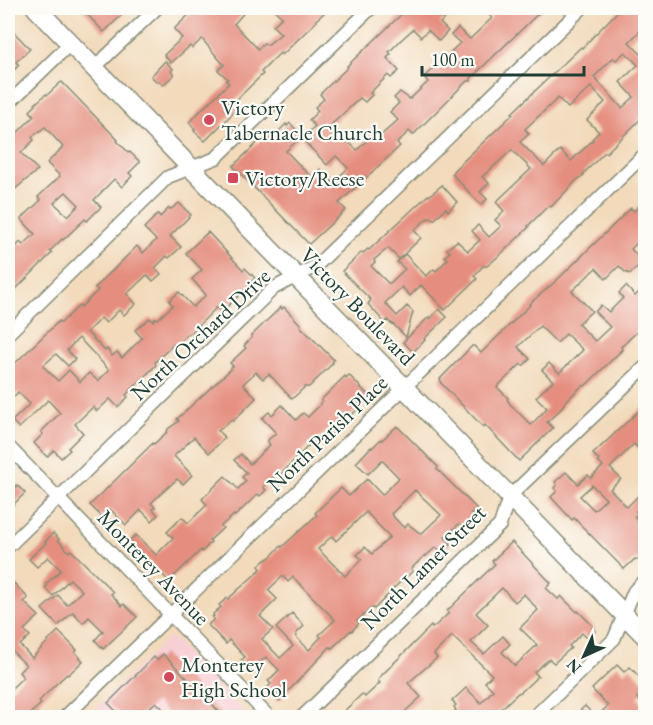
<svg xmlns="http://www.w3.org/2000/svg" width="653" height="725" font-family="'EB Garamond',serif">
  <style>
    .built { fill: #f7cfd5 }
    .building { fill: #e58e7f; fill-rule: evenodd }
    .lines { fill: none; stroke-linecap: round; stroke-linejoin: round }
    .street-casing { stroke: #888c78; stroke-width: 15 }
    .secondary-casing { stroke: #888c78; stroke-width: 21 }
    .street { stroke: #fff; stroke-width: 12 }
    .secondary { stroke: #fff; stroke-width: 18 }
    .poi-dot { fill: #d1495b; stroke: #fdfcf7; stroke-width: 2 }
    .labels { text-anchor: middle; stroke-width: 4.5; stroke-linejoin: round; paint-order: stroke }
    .poi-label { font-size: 22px; fill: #1f3d34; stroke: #fdfcf7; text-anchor: start }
    .street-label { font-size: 22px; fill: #1f3d34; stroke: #fdfcf7 }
  </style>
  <rect width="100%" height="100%" fill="#fdfcf7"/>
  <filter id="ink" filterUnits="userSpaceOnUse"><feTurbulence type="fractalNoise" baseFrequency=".0167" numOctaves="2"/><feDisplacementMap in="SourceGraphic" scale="12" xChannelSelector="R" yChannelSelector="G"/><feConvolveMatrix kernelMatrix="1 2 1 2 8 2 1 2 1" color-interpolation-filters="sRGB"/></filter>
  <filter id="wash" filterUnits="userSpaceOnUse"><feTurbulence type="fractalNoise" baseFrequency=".008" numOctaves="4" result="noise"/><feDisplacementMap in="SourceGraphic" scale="24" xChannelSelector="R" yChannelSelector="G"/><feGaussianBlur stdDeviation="1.35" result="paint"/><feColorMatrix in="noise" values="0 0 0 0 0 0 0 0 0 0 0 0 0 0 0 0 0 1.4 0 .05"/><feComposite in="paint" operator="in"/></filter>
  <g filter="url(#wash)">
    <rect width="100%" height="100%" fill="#f2dabb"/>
    <path class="built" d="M170,636L249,717L86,718Z"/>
    <g id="blocks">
      <g class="building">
        <path d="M81,8H129L104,32Z"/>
        <path d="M196,8H248L234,24L258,49L264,43L267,45L281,34L273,26L282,17L272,8H319L324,13L316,20L317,21L282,55L280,53L261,72L263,74L234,102L239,107L205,141L194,131L195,130L189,122L229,83L226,81L228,79L218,70L224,65L202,39L192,48L190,46L171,63L164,55L182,38L174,29Z"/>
        <path d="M405,8H455L440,23L448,31L439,41L428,30L421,37L413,29L401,40L389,52L391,54L387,58L399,71L391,78L388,75L370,93L372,95L365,102L360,98L331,125L357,150L374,134L378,138L398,120L390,112L399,103L394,98L400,92L410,99L428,82L424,77L460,43L451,35L458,28L470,39L492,18L487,13L494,8H544L471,78V81H467L413,135L409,131L397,143L400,146L339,203L346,210L309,244L233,166L269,132L273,137L286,124L287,126L290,123L302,136L286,151L311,177L320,169L333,183L348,168L336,156L327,165L302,139L315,126L309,120L318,111L315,107L324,99L320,94L348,67L347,66L405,11Z"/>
        <path d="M621,8H644L637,15L645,24V26L629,42L645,58V115L606,153L605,152L583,174L584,175L577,180L551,207L549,205L528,226L529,227L500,255L487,266H483L474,276L477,279L445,310L421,285L410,296L402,287L385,303L397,316L407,306L413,312L406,337L392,323L391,324L388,320L385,323L368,304L371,300L342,271L362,252L363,253L368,249L369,250L428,195L429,196L442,185L457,202L448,211L446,208L434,220L431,217L429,219L428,218L414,230L421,238L399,259L388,248L374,260L375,262L371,266L388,283H390L405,269L397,262L405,254L426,276L434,269L436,271L448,259L445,256L450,252L447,249L457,241L468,251L480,240L472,231L478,225L489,237L501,226L495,220L504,211L496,202L531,169L512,150L482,177L489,183L480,192L487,199L481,205L452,174L454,173L453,171L513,114L512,113L581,47L582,48ZM625,52L638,65L620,82L634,97L622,108L594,77L613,58L616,60ZM591,87L605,102L587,120L599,132L592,139L593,140L571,161L560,150L544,166L520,142L529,134L525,129L558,98L568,108Z"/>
        <path d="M8,26L30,49L16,62L19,65L8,76Z"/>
        <path d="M165,61L173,69L171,71L174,75L163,85L159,81L157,82L151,76Z"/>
        <path d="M62,82L118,140L117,141L129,153L130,152L140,162L129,173L132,176L122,187L114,179L94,200L101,207L87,221L85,219L63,240L62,239L50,251L52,253L8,297V257L20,242L23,245L35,234L21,219L41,200L38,197L60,176L47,163L63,147L45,127L32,137L34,140L21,153L38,170L14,190L8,184V142L34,116L30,111L36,105L35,104L46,94L47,95L60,83ZM66,192L79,205L68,216L54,203Z"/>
        <path d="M645,200V234H639L638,242L631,249L645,264V277L636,268L630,274L625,272L619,266L606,279L596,268L572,291L592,311L578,324L595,341L610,327L595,312L601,305L609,312L623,298L619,293L626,286L635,296L645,286V321L640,326L641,328L621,347L622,349L620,351H621L585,386H582L566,401L560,410L547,422L553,428L519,461L485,425L483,427L440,382L441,381L440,379L472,346H474L481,353L530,305L529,304L556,281L631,208L634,211ZM540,326L557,343L566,334L583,350L559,373L549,363L542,370L553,381L536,397L547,408L531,425L510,404L507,399L508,398L497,387L521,364L523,366L530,359L518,347Z"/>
        <path d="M179,203L191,215L170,236L181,247L169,258L167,256L155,268L161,274L153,281L147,275L127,294L136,304L124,315L119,310L106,323L101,318L87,332L105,351L107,349L112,356L117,352L122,358L142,338L135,330L150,318L153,321L156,318L158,319L173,305L169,301L179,292L193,307L206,295L192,279L202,270L186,253L208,232L243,270L245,268L255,278L252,281L253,282L222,312L217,307L190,334L189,333L176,345L174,344L155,362L156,365L126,395L128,397L118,407L110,399L97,411L93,407L75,424L83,433L68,448L70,450L61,458L54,450L47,457L34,443L43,434L41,432L60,413L48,400L19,428L12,421L30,404L18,392L8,403V370L59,321L61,323L80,305L81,307L98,290L95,288L137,246L143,253L156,240L144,228L158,214L160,217L169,208L171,209ZM79,338L109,370L98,381L89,373L80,382L69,370L58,381L43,366L56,354L68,366L75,359L67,350Z"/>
        <path d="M281,307L282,309L284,307L301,325L300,326L334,360L332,362L333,363L309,387H305L292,399L269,374L263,379L256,372L243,384L256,398L233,421L231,420L218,431L225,438L209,453L194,437L174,456L192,475L183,484L177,479L151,503L155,507L153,509L158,515L152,521L141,510L126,525L110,509L102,517L90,505L153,443L154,444L167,432L168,429L179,421L177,419L231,369L230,368L233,366L230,363L246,348L244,346L252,337L251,336Z"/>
        <path d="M439,309L447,317L424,339L425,340L413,352L403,342L429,317L430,319Z"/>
        <path d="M349,375L370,397L331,435L327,431L312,445L310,444L281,474L276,475L263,487L266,490L260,496L258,494L235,516L234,515L221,526L223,528L209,541L211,542L202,552L201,550L169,581L149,562L129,541L136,535L156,555L173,538L167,532L182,517L188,523L207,505L202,499L225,476L238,489L246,481L242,477L247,473L234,460L241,454L250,464L270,445L268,442V440L276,433L262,418L269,412L272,415L282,405L296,420L303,413L308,417L321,404L320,403L322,401L321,400L345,376L346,378Z"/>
        <path d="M645,405V443L639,449L634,444L610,468L621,479L610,489L627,507L638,496L644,503L636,511L638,513L634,517L645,530V552L637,560L635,559L624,569L574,518L572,520L551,497L557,491L554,488L557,485L555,482L566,472L578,484L588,475L591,478L603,466L598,462L599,460L593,454ZM592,485L606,499L594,510L580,496Z"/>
        <path d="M397,426L438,467L437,469L477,509L471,514L474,517L463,528L459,524L445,537L451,544L442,553L436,547L426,556L425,555L411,569L413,571L388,593L389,594L374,609L373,608L369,610L357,621L359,623L352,631L351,630L332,648L330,647L279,701L267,688L271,684L268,681L279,670L266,657L252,671L241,660L245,657L229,640L226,644L208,625L214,619L212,617L214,616L213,614L221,607L219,605L227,598L228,599L261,569L259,566L262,562L269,558L281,546L282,547L317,515L315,513L341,488L349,496L367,479L382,495L399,478L382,460L368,474L356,463L371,447L372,448L381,439L382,440ZM415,490L441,515L421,534L408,524L404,528L391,514ZM366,512L390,537L372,554L365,547L357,555L362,559L345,576L318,549L332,536L336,541ZM283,576L288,582L293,577L335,620L319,635L321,637L309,650L296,637L297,636L296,634L304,626L292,613L276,628L293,646L280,658L262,639L273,629L260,616L277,599L268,590Z"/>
        <path d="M8,478L16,487L17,485L25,493L8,510Z"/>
        <path d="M53,533L59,539L58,540L69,552L71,550L113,592L111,594L122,606L124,604L137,617L103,649L95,640L103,631L89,617L83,623L73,612L58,626L42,609L58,595L67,605L82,591L70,579L53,596L45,588L47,586L46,584L61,570L48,557L37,567L29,559L46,543L45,542Z"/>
        <path d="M512,542L551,583L546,588L558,599L561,596L577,612L578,611L594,627L592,628L595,631L588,639L582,633L569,646L571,648L554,663L549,659L534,672L538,676L521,692L518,693L492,717H448L456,710L454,707L456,705L452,701L466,688L481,703L493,690L485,682L492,675L452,636L434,654L437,658L408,683L421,697L399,717H338L362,694L365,697L380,683L378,681L379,678L431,626L432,628L434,627L449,613L447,611L495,564L492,561ZM502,588L515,602L524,594L538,610L520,628L537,645L515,666L502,652L510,644L503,636L484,654L471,642L488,625L476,613Z"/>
        <path d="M8,579L13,585L14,583L28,598L24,602L39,616L24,630L30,636L20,645L32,658L58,631L77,650L75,652L83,661L68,675L67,674L54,686L39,701L41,704L26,717H12L8,713V692L23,677L19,672L26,665L12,651L8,655Z"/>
        <path d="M163,654L186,677L224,717H171L156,702L139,717H122L108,703L154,657L157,660Z"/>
        <path d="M617,665L624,672L630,667L645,683V690L637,698L645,706V717H596L608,706L592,689Z"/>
        <path d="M585,706L596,717H573Z"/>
      </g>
    </g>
  </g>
  <g filter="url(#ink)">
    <use href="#blocks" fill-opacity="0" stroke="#888c78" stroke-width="1.5"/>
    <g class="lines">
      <defs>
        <g id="street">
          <path d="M94,68L157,8"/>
          <path d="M8,104L71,43"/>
          <path d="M8,334L168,177L216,158L371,8"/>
          <path d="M8,446L270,718"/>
          <path d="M8,547L274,288L316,266L582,8"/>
          <path d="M64,718L646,153"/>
          <path d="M301,718L500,525L509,497L646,366"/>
          <path d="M533,718L614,639L634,591L646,579"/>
        </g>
        <path id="secondary" d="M36,8L646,637"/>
      </defs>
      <use href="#street" class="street-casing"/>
      <use href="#secondary" class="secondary-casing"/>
      <use href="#street" class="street"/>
      <use href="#secondary" class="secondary"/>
    </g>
  </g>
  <g class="poi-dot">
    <circle cx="209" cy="120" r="6"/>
    <rect x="227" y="172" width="12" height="12" rx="3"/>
    <circle cx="169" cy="677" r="6"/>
  </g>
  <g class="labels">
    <g class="poi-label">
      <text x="221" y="115">Victory<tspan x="221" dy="25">Tabernacle Church</tspan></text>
      <text x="245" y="186">Victory/Reese</text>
      <text x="181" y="672">Monterey<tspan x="181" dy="25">High School</tspan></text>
    </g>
    <g class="street-label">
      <text transform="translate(358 306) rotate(46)" y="8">Victory Boulevard</text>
      <text transform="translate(200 334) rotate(-43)" y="8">North Orchard Drive</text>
      <text transform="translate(327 433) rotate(-44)" y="8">North Parish Place</text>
      <text transform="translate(154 567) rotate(46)" y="8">Monterey Avenue</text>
      <text transform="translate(423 567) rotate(-45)" y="8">North Lamer Street</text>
    </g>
  </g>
  <rect width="653" height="725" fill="none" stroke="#fdfcf7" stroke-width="30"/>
  <g transform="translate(584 656) rotate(225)" stroke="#fdfcf7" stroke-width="4.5" paint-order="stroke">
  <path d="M0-4.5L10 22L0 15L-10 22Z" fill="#1f3d34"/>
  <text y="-9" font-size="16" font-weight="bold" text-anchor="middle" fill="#1f3d34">N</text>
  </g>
  <path d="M422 66v9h162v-9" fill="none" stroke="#1f3d34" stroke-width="3"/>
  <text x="431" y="66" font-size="18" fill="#1f3d34" stroke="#fdfcf7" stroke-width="4.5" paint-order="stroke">100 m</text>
</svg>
